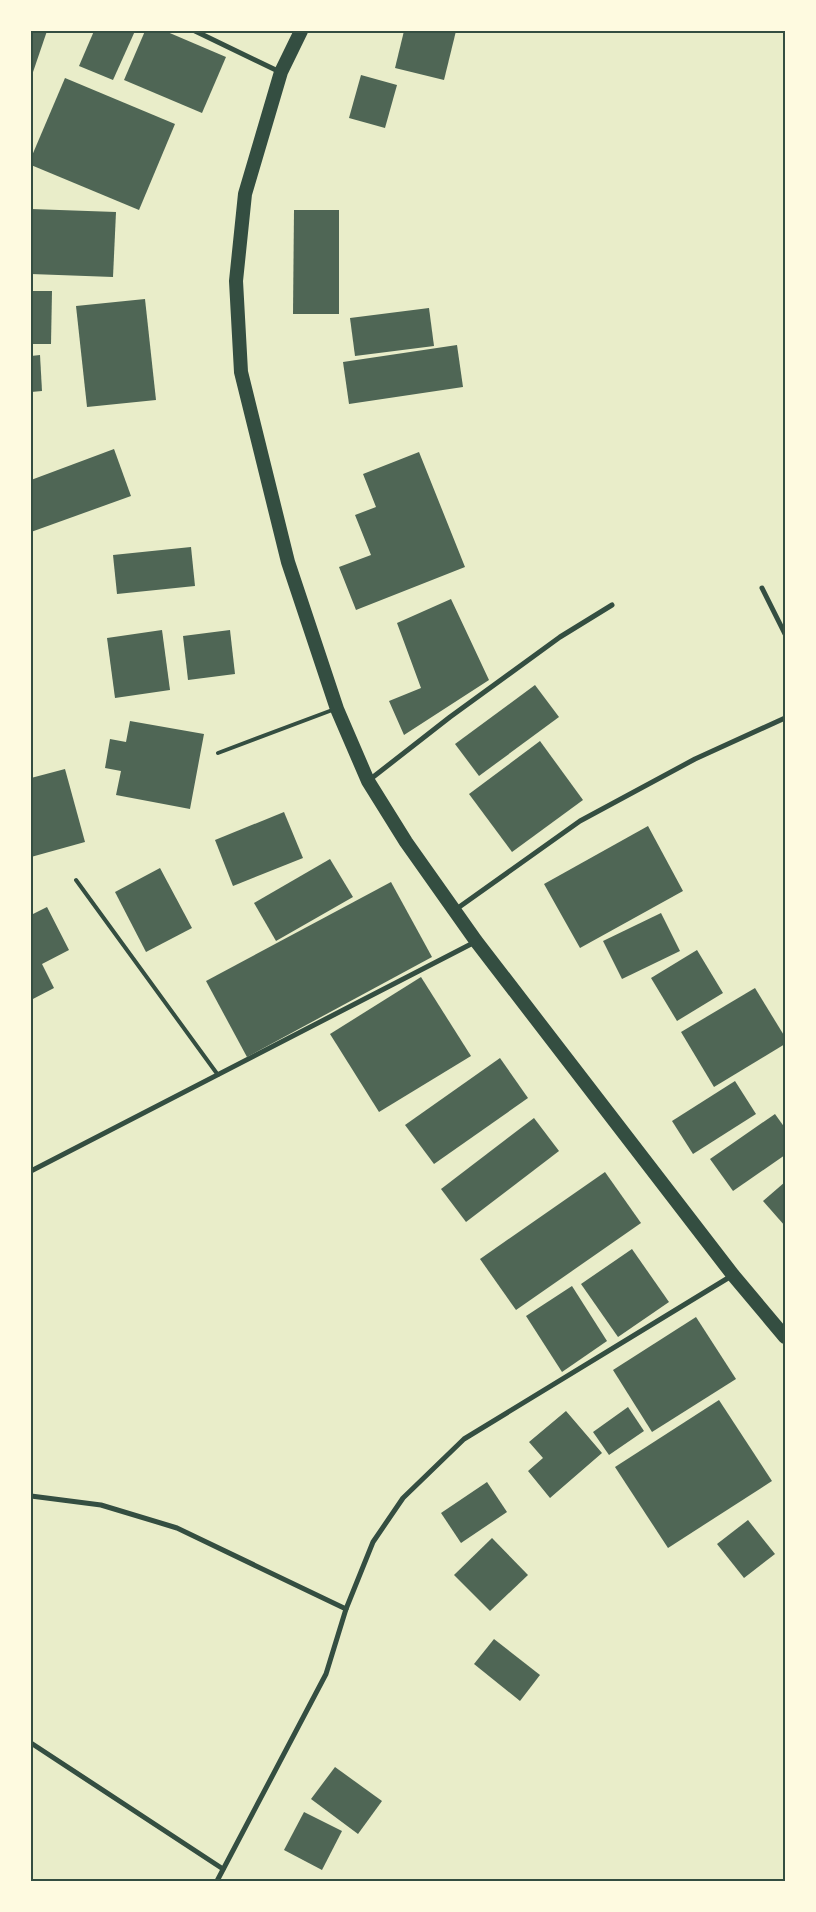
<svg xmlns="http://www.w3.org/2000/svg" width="816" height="1912" font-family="Commissioner,sans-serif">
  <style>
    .building { fill: #4f6655 }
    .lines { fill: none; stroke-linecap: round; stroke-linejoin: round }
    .service { stroke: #344e41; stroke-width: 4 }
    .minor { stroke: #344e41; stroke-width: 5 }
    .trunk { stroke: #344e41; stroke-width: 14 }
    .neatline { fill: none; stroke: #344e41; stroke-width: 2 }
  </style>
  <rect width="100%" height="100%" fill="#e9edc9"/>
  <g class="building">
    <path d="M31,31H47L32,75H31Z"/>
    <path d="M94,31H135L113,80L79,66Z"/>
    <path d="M145,31H165L226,57L202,113L124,80Z"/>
    <path d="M404,31H456L444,80L395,68Z"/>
    <path d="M361,75L397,85L385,128L349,118Z"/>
    <path d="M65,78L175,124L139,210L31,165V158Z"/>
    <path d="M31,209L116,212L113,277L31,274Z"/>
    <path d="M294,210H339V314H293Z"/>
    <path d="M31,291H52L51,344H31Z"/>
    <path d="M145,299L156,400L87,407L76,306Z"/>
    <path d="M429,308L434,346L355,356L350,318Z"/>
    <path d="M457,345L463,387L349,404L343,362Z"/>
    <path d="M40,355L42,391L31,392V356Z"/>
    <path d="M114,449L131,496L31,532V480Z"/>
    <path d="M419,452L465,567L356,610L339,567L371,555L355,515L376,507L363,474Z"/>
    <path d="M191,547L195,586L117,594L113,555Z"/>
    <path d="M451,599L489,680L404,735L389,701L421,688L397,623Z"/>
    <path d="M162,630L170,690L115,698L107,638Z"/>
    <path d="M230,630L235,674L188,680L183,636Z"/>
    <path d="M535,685L559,717L479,776L455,744Z"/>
    <path d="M130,721L204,734L190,809L116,795L121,771L105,768L110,739L126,742Z"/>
    <path d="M540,741L583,800L512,852L469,794Z"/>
    <path d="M65,769L85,842L31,857V778Z"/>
    <path d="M284,812L303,858L233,886L215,840Z"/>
    <path d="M648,826L683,891L580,948L544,884Z"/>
    <path d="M330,859L353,897L276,941L254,903Z"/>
    <path d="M160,868L192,928L146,952L115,892Z"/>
    <path d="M391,882L432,957L247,1057L206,981Z"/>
    <path d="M47,907L69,950L42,964L54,988L31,1000V915Z"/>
    <path d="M661,913L680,951L622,979L603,941Z"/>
    <path d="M697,950L723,993L677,1021L651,978Z"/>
    <path d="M421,977L471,1056L379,1112L330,1034Z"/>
    <path d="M755,988L785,1037V1044L714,1087L681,1032Z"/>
    <path d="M500,1058L528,1098L434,1164L405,1125Z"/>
    <path d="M735,1081L756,1114L693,1154L672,1121Z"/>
    <path d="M775,1114L785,1128V1155L733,1191L710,1159Z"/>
    <path d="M534,1118L559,1151L466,1222L441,1189Z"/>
    <path d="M605,1172L641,1223L516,1310L480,1259Z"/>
    <path d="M785,1182V1226L763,1201Z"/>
    <path d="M632,1249L669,1302L618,1337L581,1284Z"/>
    <path d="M572,1286L607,1341L562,1372L526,1316Z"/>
    <path d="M696,1317L736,1379L652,1432L613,1370Z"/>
    <path d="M719,1400L772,1481L668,1548L615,1467Z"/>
    <path d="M628,1407L644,1431L609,1455L593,1432Z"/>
    <path d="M566,1411L602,1453L550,1498L528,1471L543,1458L529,1442Z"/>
    <path d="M487,1482L507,1512L461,1543L441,1513Z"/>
    <path d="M748,1520L775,1554L744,1578L717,1544Z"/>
    <path d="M492,1538L528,1575L490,1611L454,1575Z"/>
    <path d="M494,1639L540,1675L520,1701L474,1664Z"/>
    <path d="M335,1767L382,1801L358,1834L311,1799Z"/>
    <path d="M304,1812L342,1831L322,1870L284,1850Z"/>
  </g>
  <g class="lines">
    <g class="service">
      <path d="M218,753L335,709"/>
      <path d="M76,880L218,1075"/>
    </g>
    <g class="minor">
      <path d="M195,31L280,72"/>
      <path d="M762,588L785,634"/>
      <path d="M368,781L450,717L560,637L612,605"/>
      <path d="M455,910L580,821L695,759L785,718"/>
      <path d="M31,1171L475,942"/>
      <path d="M31,1496L101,1505L177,1528L346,1609"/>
      <path d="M31,1743L223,1869"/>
      <path d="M217,1881L326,1674L346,1609L373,1542L403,1498L464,1439L733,1275"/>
    </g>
    <path class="trunk" d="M301,31L281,72L245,194L236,281L241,372L288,562L337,709L368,781L406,842L476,941L733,1275L785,1337"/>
  </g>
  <rect width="816" height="1912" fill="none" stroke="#fefae0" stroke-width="65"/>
  <rect x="32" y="32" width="752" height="1848" class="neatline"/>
</svg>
